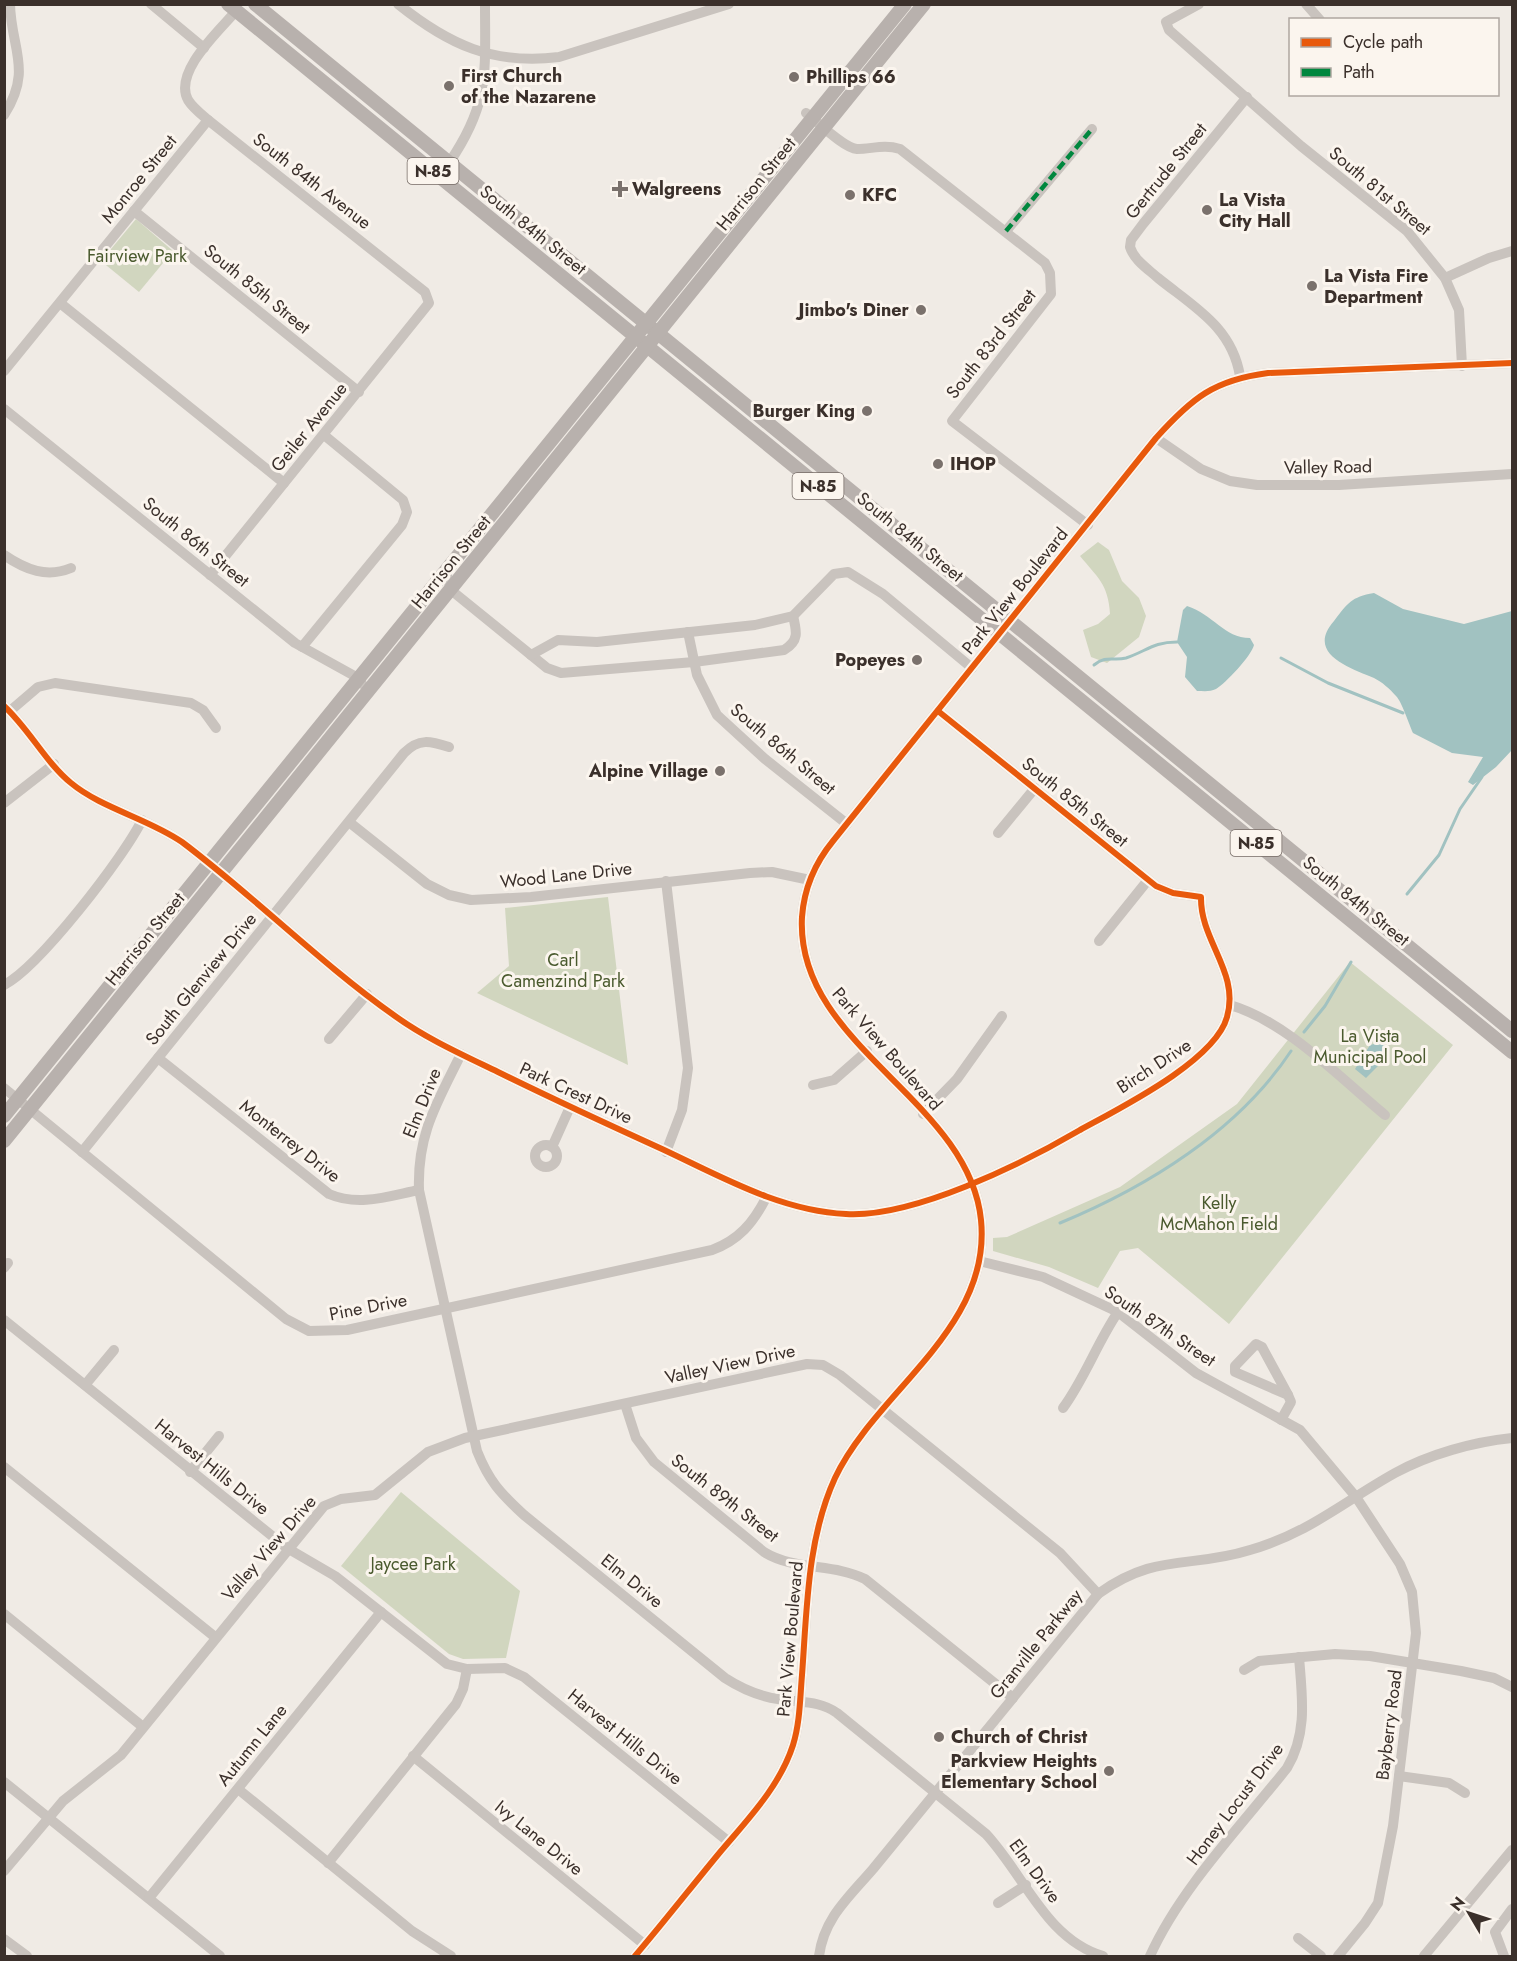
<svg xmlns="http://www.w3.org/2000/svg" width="1517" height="1961" font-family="Jost,sans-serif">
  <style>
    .green { fill: #d1d6bf }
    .water { fill: #a1c2c1 }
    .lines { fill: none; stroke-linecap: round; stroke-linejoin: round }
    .stream { stroke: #a1c2c1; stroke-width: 3 }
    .minor { stroke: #c9c3be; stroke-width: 10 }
    .major { stroke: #b8b1ad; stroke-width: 14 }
    .quiet { stroke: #00873e; stroke-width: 4.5; stroke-dasharray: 9 4.5; stroke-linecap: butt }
    .cycleway-casing { stroke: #fbf5ee; stroke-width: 10 }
    .cycleway { stroke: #e8590c; stroke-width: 6 }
    .poi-dot { fill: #7a716c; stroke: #fbf5ee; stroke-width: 2 }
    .labels { text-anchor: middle; stroke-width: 6; stroke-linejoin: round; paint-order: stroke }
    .shield { fill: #fbf5ee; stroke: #756b66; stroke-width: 1.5 }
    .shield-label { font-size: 16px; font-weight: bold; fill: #3b302b }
    .poi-label { font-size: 18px; font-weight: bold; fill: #3b302b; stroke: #fbf5ee; text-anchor: start }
    .street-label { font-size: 18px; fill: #3b302b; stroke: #fbf5ee }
    .park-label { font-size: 18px; fill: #4a5a2e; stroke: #fbf5ee }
  </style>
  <rect width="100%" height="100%" fill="#f0ebe5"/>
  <g class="green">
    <path d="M136,219L173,251L139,292L101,261Z"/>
    <path d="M1098,542L1109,550L1122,581L1139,598L1146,616L1139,637L1107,663L1091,657L1083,630L1098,624L1110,614C1108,584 1098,578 1080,556Z"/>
    <path d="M608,897L628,1065L477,993L509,966L505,908Z"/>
    <path d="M1350,962L1453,1045L1229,1324L1138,1248L1120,1251L1098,1288L1049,1267L993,1251V1238L1007,1237L1120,1187L1237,1104Z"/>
    <path d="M401,1492L520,1591L506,1658L463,1659L449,1654L341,1566Z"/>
  </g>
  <g class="water">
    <path d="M1374,593L1403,609L1464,624L1512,611V750L1496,767L1473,785L1468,782L1483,757L1452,753L1413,733C1409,724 1402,702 1396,696C1390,689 1382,682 1374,678C1351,668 1305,654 1334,621C1348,603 1351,597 1374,593Z"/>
    <path d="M1187,606C1213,614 1224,638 1250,638L1254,645C1252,655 1225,684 1216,689C1210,692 1204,691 1197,691L1185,677L1187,657L1177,642L1183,610Z"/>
    <path d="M1381,1042L1389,1048L1387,1057L1366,1078L1355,1069L1370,1045Z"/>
  </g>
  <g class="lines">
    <g class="stream">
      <path d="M1281,658L1328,683L1403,713"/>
      <path d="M1094,665C1106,655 1113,661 1126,658C1147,651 1153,642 1177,642"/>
      <path d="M1407,894L1439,855L1460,809L1482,777"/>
      <path d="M1304,1032L1325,1006L1351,962"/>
      <path d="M1060,1223C1147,1187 1238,1131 1291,1051"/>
    </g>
    <g class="minor">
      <path d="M151,4L204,48"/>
      <path d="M398,4C449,45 493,65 559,57L729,4"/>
      <path d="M1199,4L1166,22L1169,30L1301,146L1407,231L1445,278L1459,310L1462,366"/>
      <path d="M1306,4L1320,20"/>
      <path d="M806,113C818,122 844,148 857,149C872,149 884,144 900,149L1045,263L1050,273L1051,294L952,421L1088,525"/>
      <path d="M4,115C33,70 11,49 10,4"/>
      <path d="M449,163C490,103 485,73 485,4"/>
      <path d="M134,211L359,392"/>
      <path d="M1006,231L1092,129"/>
      <path d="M1445,278L1489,258L1512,251"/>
      <path d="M60,303L284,483"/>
      <path d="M4,371L208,120"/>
      <path d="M1240,376C1232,327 1194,307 1158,278C1148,269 1134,260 1130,247L1131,240L1143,224L1247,97"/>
      <path d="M4,409L295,643L360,679L362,684"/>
      <path d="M1156,438L1201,469L1230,481L1257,485H1339L1512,474"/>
      <path d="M4,555C26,570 47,578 71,568"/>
      <path d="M446,572L451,590L457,595L547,668L561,673L694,662L784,650C799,641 797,632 793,616"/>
      <path d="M210,575L429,303L425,292L208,120C201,114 193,108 188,100C173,72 219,31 236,11"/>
      <path d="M688,632L697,675L717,715L765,759L847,824"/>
      <path d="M302,647L402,525L407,512L403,500L324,435"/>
      <path d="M531,655L558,640L597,642L755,625L793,616L834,574L848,572L883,594L972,668"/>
      <path d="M4,706C29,729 47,764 71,783C101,808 149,819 182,842C255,897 320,963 395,1016C427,1039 463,1055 498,1072C553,1099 607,1124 662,1149C720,1176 780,1211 846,1214C913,1218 1022,1164 1080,1130C1120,1108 1215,1061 1227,1017C1240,972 1200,941 1201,897L1173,893L1156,886L938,711"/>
      <path d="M10,711L38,687L55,683L191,703L203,710L216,728"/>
      <path d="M4,803L54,764"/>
      <path d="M349,822L427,884L449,895L471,900L531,897L750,873L772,872L810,880"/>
      <path d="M998,833L1035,788"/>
      <path d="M666,881L688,1068L682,1110L666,1152"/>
      <path d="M1099,941L1148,880"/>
      <path d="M4,985C39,967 124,857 142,820"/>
      <path d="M1230,1005C1286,1021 1340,1078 1385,1115"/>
      <path d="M329,1039L367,994"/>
      <path d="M461,1054C437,1103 417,1134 419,1190L477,1451C489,1481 500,1493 524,1515L725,1678C742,1689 758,1696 778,1699C799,1703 819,1700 837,1713L986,1834C1025,1876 1046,1939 1103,1956"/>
      <path d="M158,1058L329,1194C359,1207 389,1196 419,1190"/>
      <path d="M813,1085L834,1080L867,1051"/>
      <path d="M4,1088L286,1319L309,1331L347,1330L712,1250C739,1240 753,1223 766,1198"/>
      <path d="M923,1114L957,1079L1002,1016"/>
      <circle cx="546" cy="1156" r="11"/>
      <path d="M552,1147L570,1107"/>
      <path d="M82,1152L404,753C419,738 430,741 449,747"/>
      <path d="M979,1261L1043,1277L1118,1312L1196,1373L1300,1430L1356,1497L1400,1564L1412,1592L1416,1633L1393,1826L1378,1903L1365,1923L1338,1956"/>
      <path d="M4,1268L8,1263"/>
      <path d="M4,1320L287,1548L335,1576L447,1664L467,1669L505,1668L524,1677L729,1842"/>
      <path d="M1256,1344L1262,1347L1288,1395L1235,1372V1366Z"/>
      <path d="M85,1385L114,1350"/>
      <path d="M625,1404L636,1438L654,1462L764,1552C795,1571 833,1563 865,1579L1013,1698"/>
      <path d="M1063,1408C1085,1378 1097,1343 1118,1312"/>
      <path d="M1281,1420L1291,1402L1288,1395"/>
      <path d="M4,1467L215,1637"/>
      <path d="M190,1472L219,1436"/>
      <path d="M4,1614L143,1727"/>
      <path d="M1244,1670L1259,1661L1335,1654L1370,1656L1461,1671L1494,1678L1512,1687"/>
      <path d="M413,1756L645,1945"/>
      <path d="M1399,1776L1449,1783L1465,1793"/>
      <path d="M4,1782L220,1956"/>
      <path d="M238,1789L412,1931L451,1956"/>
      <path d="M328,1863L456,1704L463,1689L467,1669"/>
      <path d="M4,1871L63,1801L121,1755L324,1506L341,1499L375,1495L428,1452L465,1438L807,1364L823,1365L840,1375L1060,1553L1098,1594"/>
      <path d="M149,1898L381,1612"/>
      <path d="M998,1903L1026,1885"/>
      <path d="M1298,1938L1321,1956"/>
      <path d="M4,1939L27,1956"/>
      <path d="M635,1956C664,1922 692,1886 721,1851C748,1819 780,1786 793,1745C800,1723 800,1698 802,1675C807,1609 807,1539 835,1478C876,1391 992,1329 981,1220C969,1099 795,1045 802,917C804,889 815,863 833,841L1156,438C1192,398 1214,380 1268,373L1512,363"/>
      <path d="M819,1956C824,1918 849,1897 873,1869L1098,1594C1156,1552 1190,1569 1250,1550C1309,1533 1343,1502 1395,1473C1430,1454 1473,1442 1512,1438"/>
      <path d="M1150,1956C1180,1889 1241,1826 1287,1768C1308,1733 1302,1696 1299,1657"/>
      <path d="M1424,1956L1512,1850"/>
      <path d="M1504,1956L1495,1932L1512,1909"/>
    </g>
    <g class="major">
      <path d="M228,4L1512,1052"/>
      <path d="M255,4L1512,1031"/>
      <path d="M4,1116L905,4"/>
      <path d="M4,1141L924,4"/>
    </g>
    <path class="quiet" d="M1006,231L1092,129"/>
    <defs>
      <g id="cycleway">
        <path d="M4,706C29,729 47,764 71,783C101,808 149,819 182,842C255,897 320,963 395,1016C427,1039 463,1055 498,1072C553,1099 607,1124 662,1149C720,1176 780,1211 846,1214C913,1218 1022,1164 1080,1130C1120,1108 1215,1061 1227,1017C1240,972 1200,941 1201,897L1173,893L1156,886L938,711"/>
        <path d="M635,1956C664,1922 692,1886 721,1851C748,1819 780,1786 793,1745C800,1723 800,1698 802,1675C807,1609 807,1539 835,1478C876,1391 992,1329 981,1220C969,1099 795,1045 802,917C804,889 815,863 833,841L1156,438C1192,398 1214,380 1268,373L1512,363"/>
      </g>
    </defs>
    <use href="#cycleway" class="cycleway-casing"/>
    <use href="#cycleway" class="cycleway"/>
  </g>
  <g class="poi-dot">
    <circle cx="794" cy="77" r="6"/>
    <circle cx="449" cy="86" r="6"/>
    <path d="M617 180h6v6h6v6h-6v6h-6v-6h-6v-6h6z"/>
    <circle cx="850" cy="195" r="6"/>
    <circle cx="1207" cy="210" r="6"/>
    <circle cx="1312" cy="286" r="6"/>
    <circle cx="921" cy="310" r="6"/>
    <circle cx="867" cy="411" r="6"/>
    <circle cx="938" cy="464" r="6"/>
    <circle cx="917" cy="660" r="6"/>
    <circle cx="720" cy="771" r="6"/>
    <circle cx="939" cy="1737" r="6"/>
    <circle cx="1109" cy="1771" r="6"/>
  </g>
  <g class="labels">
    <g class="shield">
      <rect x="407.5" y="158" width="51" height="26" rx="4.5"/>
      <rect x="792.5" y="473" width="51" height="26" rx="4.5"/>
      <rect x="1230.5" y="830" width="51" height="26" rx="4.5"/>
    </g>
    <g class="shield-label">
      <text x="433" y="177">N-85</text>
      <text x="818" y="492">N-85</text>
      <text x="1256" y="849">N-85</text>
    </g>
    <g class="poi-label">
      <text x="461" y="82">First Church<tspan x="461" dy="21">of the Nazarene</tspan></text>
      <text x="806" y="83">Phillips 66</text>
      <text x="632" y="195">Walgreens</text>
      <text x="862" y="201">KFC</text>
      <text x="1219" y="206">La Vista<tspan x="1219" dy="21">City Hall</tspan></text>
      <text x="1324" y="282">La Vista Fire<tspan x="1324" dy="21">Department</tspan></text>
      <text x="909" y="316" text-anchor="end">Jimbo's Diner</text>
      <text x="855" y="417" text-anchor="end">Burger King</text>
      <text x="950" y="470">IHOP</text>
      <text x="905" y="666" text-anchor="end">Popeyes</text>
      <text x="708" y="777" text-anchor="end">Alpine Village</text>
      <text x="951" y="1743">Church of Christ</text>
      <text x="1097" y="1767" text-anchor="end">Parkview Heights<tspan x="1097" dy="21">Elementary School</tspan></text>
    </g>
    <g class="street-label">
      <text transform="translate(1166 171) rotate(-51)" y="6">Gertrude Street</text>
      <text transform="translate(139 179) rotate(-51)" y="6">Monroe Street</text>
      <text transform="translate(312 181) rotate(38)" y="6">South 84th Avenue</text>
      <text transform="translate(756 184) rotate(-51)" y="6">Harrison Street</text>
      <text transform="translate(1380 191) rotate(40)" y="6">South 81st Street</text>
      <text transform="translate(533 230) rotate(39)" y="6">South 84th Street</text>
      <text transform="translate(257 289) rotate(39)" y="6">South 85th Street</text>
      <text transform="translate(991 344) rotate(-52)" y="6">South 83rd Street</text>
      <text transform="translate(309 427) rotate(-51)" y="6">Geiler Avenue</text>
      <text transform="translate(1328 467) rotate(-1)" y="6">Valley Road</text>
      <text transform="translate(910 537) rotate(39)" y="6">South 84th Street</text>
      <text transform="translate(196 542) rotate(39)" y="6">South 86th Street</text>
      <text transform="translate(451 562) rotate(-51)" y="6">Harrison Street</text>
      <text transform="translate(1015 591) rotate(-51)" y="6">Park View Boulevard</text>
      <text transform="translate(783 749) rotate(40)" y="6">South 86th Street</text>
      <text transform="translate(1075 802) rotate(39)" y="6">South 85th Street</text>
      <text transform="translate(566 875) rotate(-6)" y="6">Wood Lane Drive</text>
      <text transform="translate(1356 901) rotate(39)" y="6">South 84th Street</text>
      <text transform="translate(145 939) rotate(-51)" y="6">Harrison Street</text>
      <text transform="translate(201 979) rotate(-51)" y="6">South Glenview Drive</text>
      <text transform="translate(887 1049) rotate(49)" y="6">Park View Boulevard</text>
      <text transform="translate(1154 1066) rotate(-33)" y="6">Birch Drive</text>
      <text transform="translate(576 1093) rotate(25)" y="6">Park Crest Drive</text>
      <text transform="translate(422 1103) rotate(-68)" y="6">Elm Drive</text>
      <text transform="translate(290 1141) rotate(38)" y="6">Monterrey Drive</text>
      <text transform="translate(368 1307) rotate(-11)" y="6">Pine Drive</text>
      <text transform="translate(1160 1326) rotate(34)" y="6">South 87th Street</text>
      <text transform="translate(730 1364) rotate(-12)" y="6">Valley View Drive</text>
      <text transform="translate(212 1467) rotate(39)" y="6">Harvest Hills Drive</text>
      <text transform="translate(725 1498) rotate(38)" y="6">South 89th Street</text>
      <text transform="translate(269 1548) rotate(-49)" y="6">Valley View Drive</text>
      <text transform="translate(632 1581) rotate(39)" y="6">Elm Drive</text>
      <text transform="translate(790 1639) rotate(-85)" y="6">Park View Boulevard</text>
      <text transform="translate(1036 1644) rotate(-51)" y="6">Granville Parkway</text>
      <text transform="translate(1389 1725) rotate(-83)" y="6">Bayberry Road</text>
      <text transform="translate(625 1737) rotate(39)" y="6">Harvest Hills Drive</text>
      <text transform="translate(252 1745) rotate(-51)" y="6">Autumn Lane</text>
      <text transform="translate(1235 1804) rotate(-53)" y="6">Honey Locust Drive</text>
      <text transform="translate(539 1838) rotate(39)" y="6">Ivy Lane Drive</text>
      <text transform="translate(1035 1871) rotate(54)" y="6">Elm Drive</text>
    </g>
    <g class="park-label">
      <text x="137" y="262">Fairview Park</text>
      <text x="563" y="966">Carl<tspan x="563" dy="21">Camenzind Park</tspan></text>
      <text x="1370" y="1042">La Vista<tspan x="1370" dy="21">Municipal Pool</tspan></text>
      <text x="1219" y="1209">Kelly<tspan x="1219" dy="21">McMahon Field</tspan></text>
      <text x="413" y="1570">Jaycee Park</text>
    </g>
  </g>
  <rect width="1517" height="1961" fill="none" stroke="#3b302b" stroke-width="12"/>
  <rect x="1289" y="18" width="210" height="78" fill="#fbf5ee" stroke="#aea6a0" stroke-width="1.5"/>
  <rect x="1301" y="38" width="30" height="9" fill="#e8590c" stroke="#aea6a0" stroke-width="1.5"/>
  <text x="1343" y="48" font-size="18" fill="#3b302b">Cycle path</text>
  <rect x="1301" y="68" width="30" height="9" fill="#00873e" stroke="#aea6a0" stroke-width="1.5"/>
  <text x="1343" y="78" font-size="18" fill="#3b302b">Path</text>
  <g transform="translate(1469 1913) rotate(309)" stroke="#fbf5ee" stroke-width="4.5" paint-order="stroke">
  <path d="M0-4.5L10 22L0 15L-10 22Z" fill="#3b302b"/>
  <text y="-9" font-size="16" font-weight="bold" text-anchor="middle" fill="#3b302b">N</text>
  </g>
</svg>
